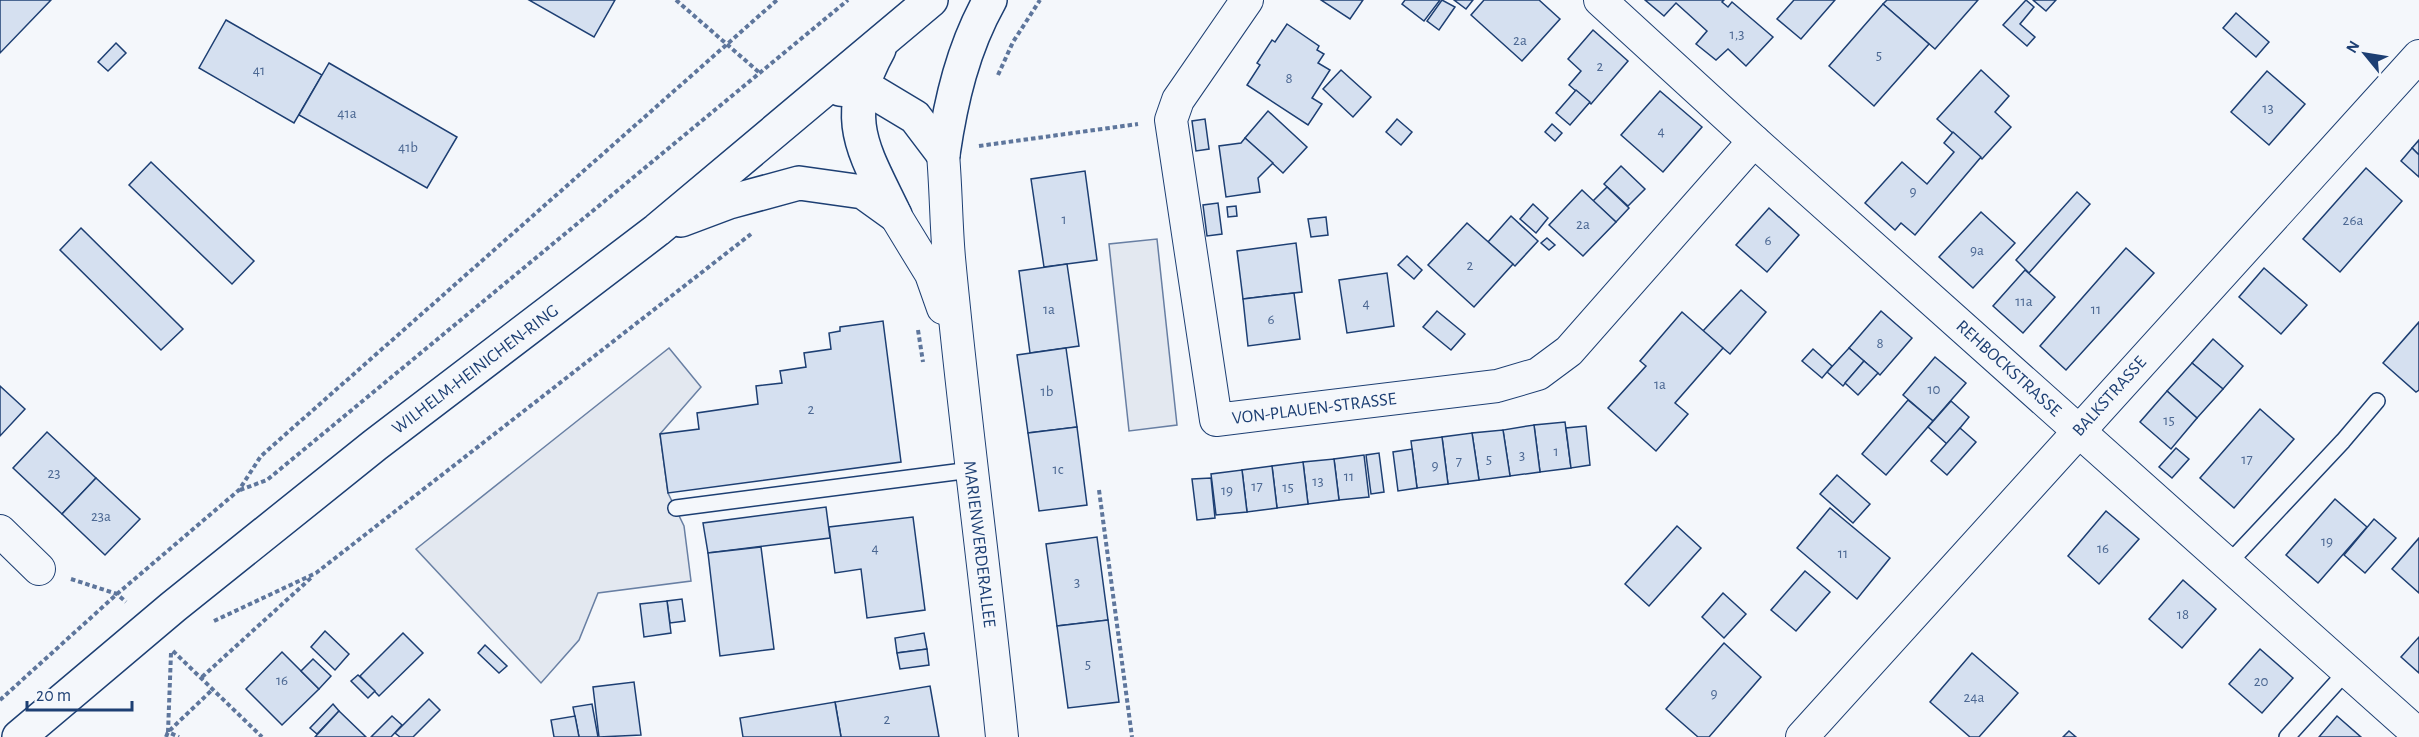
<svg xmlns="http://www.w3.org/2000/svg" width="2419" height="737" font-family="'Alegreya Sans',sans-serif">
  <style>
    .parking { fill: #e3e8f0; stroke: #687fa3; stroke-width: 1.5 }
    .building { fill: #d5e0f0; stroke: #1d3f73; stroke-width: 1.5 }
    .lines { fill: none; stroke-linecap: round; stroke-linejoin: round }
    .service-casing { stroke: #1d3f73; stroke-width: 18 }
    .minor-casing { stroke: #1d3f73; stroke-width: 34 }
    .secondary-casing { stroke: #1d3f73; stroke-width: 36 }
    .path { stroke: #5e769c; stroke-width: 4; stroke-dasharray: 4.5 3; stroke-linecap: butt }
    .service { stroke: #f4f7fb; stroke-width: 15 }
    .minor { stroke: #f4f7fb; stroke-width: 32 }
    .secondary { stroke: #f4f7fb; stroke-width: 33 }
    .labels { text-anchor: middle; stroke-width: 4.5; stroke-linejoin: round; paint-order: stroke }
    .number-label { font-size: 15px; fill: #4b6792 }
    .street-label { font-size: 18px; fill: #1d3f73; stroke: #f4f7fb }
  </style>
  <rect width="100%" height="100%" fill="#f4f7fb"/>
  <g class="parking">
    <path d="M1157,239L1177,425L1129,431L1109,244Z"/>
    <path d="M669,348L701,387L660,434L668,493L684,526L691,581L598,593L579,640L541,683L416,549Z"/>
  </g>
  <g class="building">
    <path d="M0,0H51L0,53Z"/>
    <path d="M529,0H615L594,37Z"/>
    <path d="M1321,0H1363L1350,19Z"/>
    <path d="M1405,0H1440L1424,21L1402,4Z"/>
    <path d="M1442,0L1455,7L1439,30L1427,21Z"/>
    <path d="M1454,0H1473L1466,9Z"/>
    <path d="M1484,0H1539L1560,19L1522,61L1471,15Z"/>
    <path d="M1645,0H1724L1722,2L1728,7L1732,2L1773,37L1746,66L1728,49L1716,60L1696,44L1707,31L1676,3L1664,16Z"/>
    <path d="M1794,0H1835L1801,39L1777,19Z"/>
    <path d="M1887,0H1978L1935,49L1883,4Z"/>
    <path d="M2026,0L2034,7L2020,24L2035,37L2027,46L2003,25Z"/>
    <path d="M2033,0H2056L2046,11Z"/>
    <path d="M1883,4L1929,44L1874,106L1829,66Z"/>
    <path d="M2236,13L2269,42L2256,57L2223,28Z"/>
    <path d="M226,20L322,75L294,123L199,68Z"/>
    <path d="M1287,24L1319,46L1317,50L1324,54L1318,63L1330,70L1312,98L1322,104L1308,125L1247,85L1260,65L1257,63L1272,40L1275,42Z"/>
    <path d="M1593,30L1628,61L1591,104L1569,85L1581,71L1568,59Z"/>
    <path d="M116,43L126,53L108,71L98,62Z"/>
    <path d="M329,63L457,137L427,188L299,115Z"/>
    <path d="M1341,70L1371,97L1353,117L1323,89Z"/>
    <path d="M1981,70L2009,96L1995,112L2011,127L1982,159L1937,119Z"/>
    <path d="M2267,71L2305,104L2269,145L2231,112Z"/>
    <path d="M1576,90L1590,102L1570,125L1556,113Z"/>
    <path d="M1660,91L1702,127L1663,172L1621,135Z"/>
    <path d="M1268,111L1307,147L1283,173L1245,138Z"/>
    <path d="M1205,119L1209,149L1196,151L1192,121Z"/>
    <path d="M1397,119L1412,132L1401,145L1386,132Z"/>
    <path d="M1552,124L1562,133L1555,141L1545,132Z"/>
    <path d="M1953,132L1981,157L1915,235L1901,223L1895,230L1865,203L1902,162L1927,184L1954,152L1944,143Z"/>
    <path d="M1245,138L1273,163L1258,178L1260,192L1226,197L1219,146L1241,143Z"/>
    <path d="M2419,140V155L2412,148Z"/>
    <path d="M2412,148L2419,155V177L2401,161Z"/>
    <path d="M151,162L254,261L232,284L129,185Z"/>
    <path d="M1621,166L1645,189L1628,206L1604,184Z"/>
    <path d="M2366,168L2402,201L2340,272L2303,239Z"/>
    <path d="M1085,171L1097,260L1044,267L1031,179Z"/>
    <path d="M1607,187L1629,208L1616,222L1593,201Z"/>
    <path d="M1582,190L1616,222L1583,256L1549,225Z"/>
    <path d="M2077,192L2090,204L2029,273L2016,260Z"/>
    <path d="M1218,203L1222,234L1207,236L1203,205Z"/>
    <path d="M1533,204L1548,218L1536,233L1520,219Z"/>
    <path d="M1236,206L1237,216L1228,217L1227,207Z"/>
    <path d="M1769,208L1799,235L1767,272L1736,245Z"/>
    <path d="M1981,212L2015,243L1973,288L1939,257Z"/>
    <path d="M1511,216L1538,241L1515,266L1488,242Z"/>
    <path d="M1326,217L1328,235L1311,237L1308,219Z"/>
    <path d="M1467,223L1513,264L1474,307L1428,265Z"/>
    <path d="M81,228L183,329L161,350L60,250Z"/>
    <path d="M1547,238L1555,245L1549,250L1541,243Z"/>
    <path d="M1296,243L1302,292L1243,299L1237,251Z"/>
    <path d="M2126,248L2154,273L2066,370L2040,346Z"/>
    <path d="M1407,256L1422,270L1414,279L1398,265Z"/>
    <path d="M1067,264L1079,346L1030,353L1019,271Z"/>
    <path d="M2264,268L2307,305L2281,334L2239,297Z"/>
    <path d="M2025,270L2055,297L2023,333L1993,306Z"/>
    <path d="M1387,273L1394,326L1347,333L1339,280Z"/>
    <path d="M1741,290L1766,312L1730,354L1703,331Z"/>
    <path d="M1294,293L1300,339L1248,346L1243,299Z"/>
    <path d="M1437,311L1465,334L1451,350L1423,327Z"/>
    <path d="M1881,311L1912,338L1880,375L1849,348Z"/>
    <path d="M1682,312L1723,348L1675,403L1688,414L1656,451L1608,408L1646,366L1640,361Z"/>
    <path d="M883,321L901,462L668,493L660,434L699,429L697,413L758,404L756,386L782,383L780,371L806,367L804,353L831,349L829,333L840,331V327Z"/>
    <path d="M2419,322V390L2416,392L2383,363Z"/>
    <path d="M2213,339L2243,366L2223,389L2192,363Z"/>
    <path d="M1066,348L1077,427L1028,433L1017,355Z"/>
    <path d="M1849,348L1864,361L1843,386L1827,372Z"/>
    <path d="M1813,349L1832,366L1822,378L1802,361Z"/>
    <path d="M1935,357L1966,383L1933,421L1903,395Z"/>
    <path d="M1864,361L1878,373L1858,395L1845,383Z"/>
    <path d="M2192,363L2223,389L2197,418L2167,391Z"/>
    <path d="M0,386L25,409L0,436Z"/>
    <path d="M2167,391L2197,418L2171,449L2140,422Z"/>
    <path d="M1908,400L1933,421L1886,475L1862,454Z"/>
    <path d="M1951,401L1969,417L1947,444L1928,427Z"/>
    <path d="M2260,409L2294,439L2234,508L2200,478Z"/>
    <path d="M1565,422L1571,468L1540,472L1534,425Z"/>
    <path d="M1534,425L1540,472L1510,476L1503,430Z"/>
    <path d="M1586,426L1590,465L1571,468L1566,428Z"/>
    <path d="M1077,427L1087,505L1039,511L1028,433Z"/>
    <path d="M1960,428L1976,442L1947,475L1931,461Z"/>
    <path d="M1503,430L1510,476L1479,480L1472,433Z"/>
    <path d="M47,432L96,478L62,514L13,468Z"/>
    <path d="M1472,433L1479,480L1448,484L1442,437Z"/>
    <path d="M1442,437L1448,484L1417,488L1411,441Z"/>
    <path d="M2176,448L2189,459L2172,478L2159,467Z"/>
    <path d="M1412,449L1417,488L1398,491L1393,452Z"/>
    <path d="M1379,453L1384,492L1371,494L1366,455Z"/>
    <path d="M1364,455L1369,497L1339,500L1334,459Z"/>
    <path d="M1334,459L1339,500L1308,504L1303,462Z"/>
    <path d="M1303,462L1308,504L1277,508L1272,466Z"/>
    <path d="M1272,466L1277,508L1247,512L1242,470Z"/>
    <path d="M1242,470L1247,512L1216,515L1211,474Z"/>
    <path d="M1837,475L1870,504L1853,523L1820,494Z"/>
    <path d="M96,478L140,519L105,555L62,514Z"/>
    <path d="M1211,478L1215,518L1197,520L1192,479Z"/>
    <path d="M2335,499L2367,527L2318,583L2286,555Z"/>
    <path d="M826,507L830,538L708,553L703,523Z"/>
    <path d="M1830,508L1890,558L1857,599L1797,548Z"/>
    <path d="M2106,511L2139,539L2099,584L2068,556Z"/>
    <path d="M913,517L925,610L867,618L861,569L835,573L829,527Z"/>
    <path d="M2374,519L2396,538L2365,573L2344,555Z"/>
    <path d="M1677,526L1701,548L1649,606L1625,584Z"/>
    <path d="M1097,537L1108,620L1057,626L1046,544Z"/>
    <path d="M2419,538V593L2392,569Z"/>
    <path d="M761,547L774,649L720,656L708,553Z"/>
    <path d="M1805,571L1830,592L1796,631L1771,610Z"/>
    <path d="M2183,580L2216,609L2182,648L2149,619Z"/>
    <path d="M1723,593L1746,614L1724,638L1702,617Z"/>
    <path d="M682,599L685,621L670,623L667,601Z"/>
    <path d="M667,601L671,633L644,637L640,604Z"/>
    <path d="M1108,620L1119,702L1068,708L1057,626Z"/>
    <path d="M325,631L349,654L335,670L311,647Z"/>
    <path d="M403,633L423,653L379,696L360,676Z"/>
    <path d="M924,633L927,649L897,653L895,638Z"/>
    <path d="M2419,637V673L2401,657Z"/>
    <path d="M1724,643L1761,677L1709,737H1698L1666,709Z"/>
    <path d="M485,645L507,666L499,673L478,653Z"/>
    <path d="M927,649L929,665L900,669L897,653Z"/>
    <path d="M2260,649L2293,678L2262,713L2229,684Z"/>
    <path d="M282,652L319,689L282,725L246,689Z"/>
    <path d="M1972,653L2018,693L1979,737H1970L1930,702Z"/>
    <path d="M313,659L331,676L319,689L301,671Z"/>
    <path d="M358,675L375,691L368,698L351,681Z"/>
    <path d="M634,682L641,735L599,737L593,687Z"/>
    <path d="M930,686L939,737H841L835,702Z"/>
    <path d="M429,699L440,710L413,737H400L395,733Z"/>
    <path d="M835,702L841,737H743L740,718Z"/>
    <path d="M333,704L339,711L317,734L310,728Z"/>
    <path d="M592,704L598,737H579L573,707Z"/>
    <path d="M339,711L366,737H315Z"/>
    <path d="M392,716L402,725L391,737H371Z"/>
    <path d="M575,716L579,737H554L551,720Z"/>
    <path d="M2337,716L2361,737H2319Z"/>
    <path d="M2069,731L2076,737H2063Z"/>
  </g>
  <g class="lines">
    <defs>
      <g id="service">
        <path d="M676,508L971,470"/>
        <path d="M2226,562L2239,552L2343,441L2377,401"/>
        <path d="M2287,737L2347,671"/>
      </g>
      <g id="minor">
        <path d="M1247,0L1178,100L1171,120L1216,420L1497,386L1538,374L1569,351L1754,141"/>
        <path d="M1600,0L1754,141L2419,735"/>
        <path d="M943,154C946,189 946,224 949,258C964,418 986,577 1002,737"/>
        <path d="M895,215L931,274L943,308"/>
        <path d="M0,531L39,569"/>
        <path d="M1802,737L2419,56"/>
      </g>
      <g id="secondary">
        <path d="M879,49C841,118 862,147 893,211"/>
        <path d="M840,89L875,93L915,117L943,154"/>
        <path d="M943,154C951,100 963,48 990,0"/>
        <path d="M681,220L729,202L799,183L863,192L895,215"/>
        <path d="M19,737L173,607L375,445L657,230L931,0"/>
      </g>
    </defs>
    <use href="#service" class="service-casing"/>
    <use href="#minor" class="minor-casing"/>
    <use href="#secondary" class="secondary-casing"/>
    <g class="path">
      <path d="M676,0L761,74"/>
      <path d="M998,75L1013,42L1040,0"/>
      <path d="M979,146L1138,124"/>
      <path d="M918,330L923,362"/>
      <path d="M240,490L267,480L848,0"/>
      <path d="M1099,490L1132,737"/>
      <path d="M71,579L117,594L126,602"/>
      <path d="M214,621L316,573L751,234"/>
      <path d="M173,651L262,737"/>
      <path d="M171,653L168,732L179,737"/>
      <path d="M202,677L312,577"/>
      <path d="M0,700L117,594L239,490L261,456L777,0"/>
      <path d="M166,737L168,732L213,689"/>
    </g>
    <use href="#service" class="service"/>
    <use href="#minor" class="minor"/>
    <use href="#secondary" class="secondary"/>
  </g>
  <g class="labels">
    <g class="number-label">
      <text x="1737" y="39">1,3</text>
      <text x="1520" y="45">2a</text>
      <text x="1879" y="60">5</text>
      <text x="1600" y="71">2</text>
      <text x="259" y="75">41</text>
      <text x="1289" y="83">8</text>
      <text x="2268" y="113">13</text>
      <text x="347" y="118">41a</text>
      <text x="1661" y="136">4</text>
      <text x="408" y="152">41b</text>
      <text x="1913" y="196">9</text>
      <text x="1064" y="224">1</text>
      <text x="2353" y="225">26a</text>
      <text x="1583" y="229">2a</text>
      <text x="1768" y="245">6</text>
      <text x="1977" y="255">9a</text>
      <text x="1470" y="270">2</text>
      <text x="2024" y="306">11a</text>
      <text x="1366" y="308">4</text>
      <text x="1049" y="314">1a</text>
      <text x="2096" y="314">11</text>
      <text x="1271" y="324">6</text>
      <text x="1880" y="348">8</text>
      <text x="1660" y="389">1a</text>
      <text x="1934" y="394">10</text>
      <text x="1047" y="396">1b</text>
      <text x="811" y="414">2</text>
      <text x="2169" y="425">15</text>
      <text x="1556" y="456">1</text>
      <text x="1522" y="460">3</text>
      <text x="1489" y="464">5</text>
      <text x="2247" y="464">17</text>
      <text x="1459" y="466">7</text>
      <text x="1435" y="470">9</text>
      <text x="1058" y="474">1c</text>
      <text x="54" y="478">23</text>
      <text x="1349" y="481">11</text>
      <text x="1318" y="486">13</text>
      <text x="1257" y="491">17</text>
      <text x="1288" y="492">15</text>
      <text x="1227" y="495">19</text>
      <text x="101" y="521">23a</text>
      <text x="2327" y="546">19</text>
      <text x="875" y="553">4</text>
      <text x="2103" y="553">16</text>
      <text x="1843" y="558">11</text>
      <text x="1077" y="587">3</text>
      <text x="2183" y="619">18</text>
      <text x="1088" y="669">5</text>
      <text x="282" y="685">16</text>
      <text x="2261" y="686">20</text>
      <text x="1714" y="698">9</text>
      <text x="1974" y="702">24a</text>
      <text x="887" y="724">2</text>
    </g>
    <g class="street-label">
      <text transform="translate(2009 368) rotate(42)" y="6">REHBOCKSTRASSE</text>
      <text transform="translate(475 369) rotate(-37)" y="6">WILHELM-HEINICHEN-RING</text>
      <text transform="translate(2109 396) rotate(-48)" y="6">BALKSTRASSE</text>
      <text transform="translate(1314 408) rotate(-7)" y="6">VON-PLAUEN-STRASSE</text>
      <text transform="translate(980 544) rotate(83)" y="6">MARIENWERDERALLEE</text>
    </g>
  </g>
  <g transform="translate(2365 54) rotate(300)" stroke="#f4f7fb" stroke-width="4.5" paint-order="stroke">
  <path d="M0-4.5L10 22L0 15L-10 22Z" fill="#1d3f73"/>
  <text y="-9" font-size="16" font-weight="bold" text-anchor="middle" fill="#1d3f73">N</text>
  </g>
  <path d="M27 701v9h105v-9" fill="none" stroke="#1d3f73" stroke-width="3"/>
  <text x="36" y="701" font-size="18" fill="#1d3f73" stroke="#f4f7fb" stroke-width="4.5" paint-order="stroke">20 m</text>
</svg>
